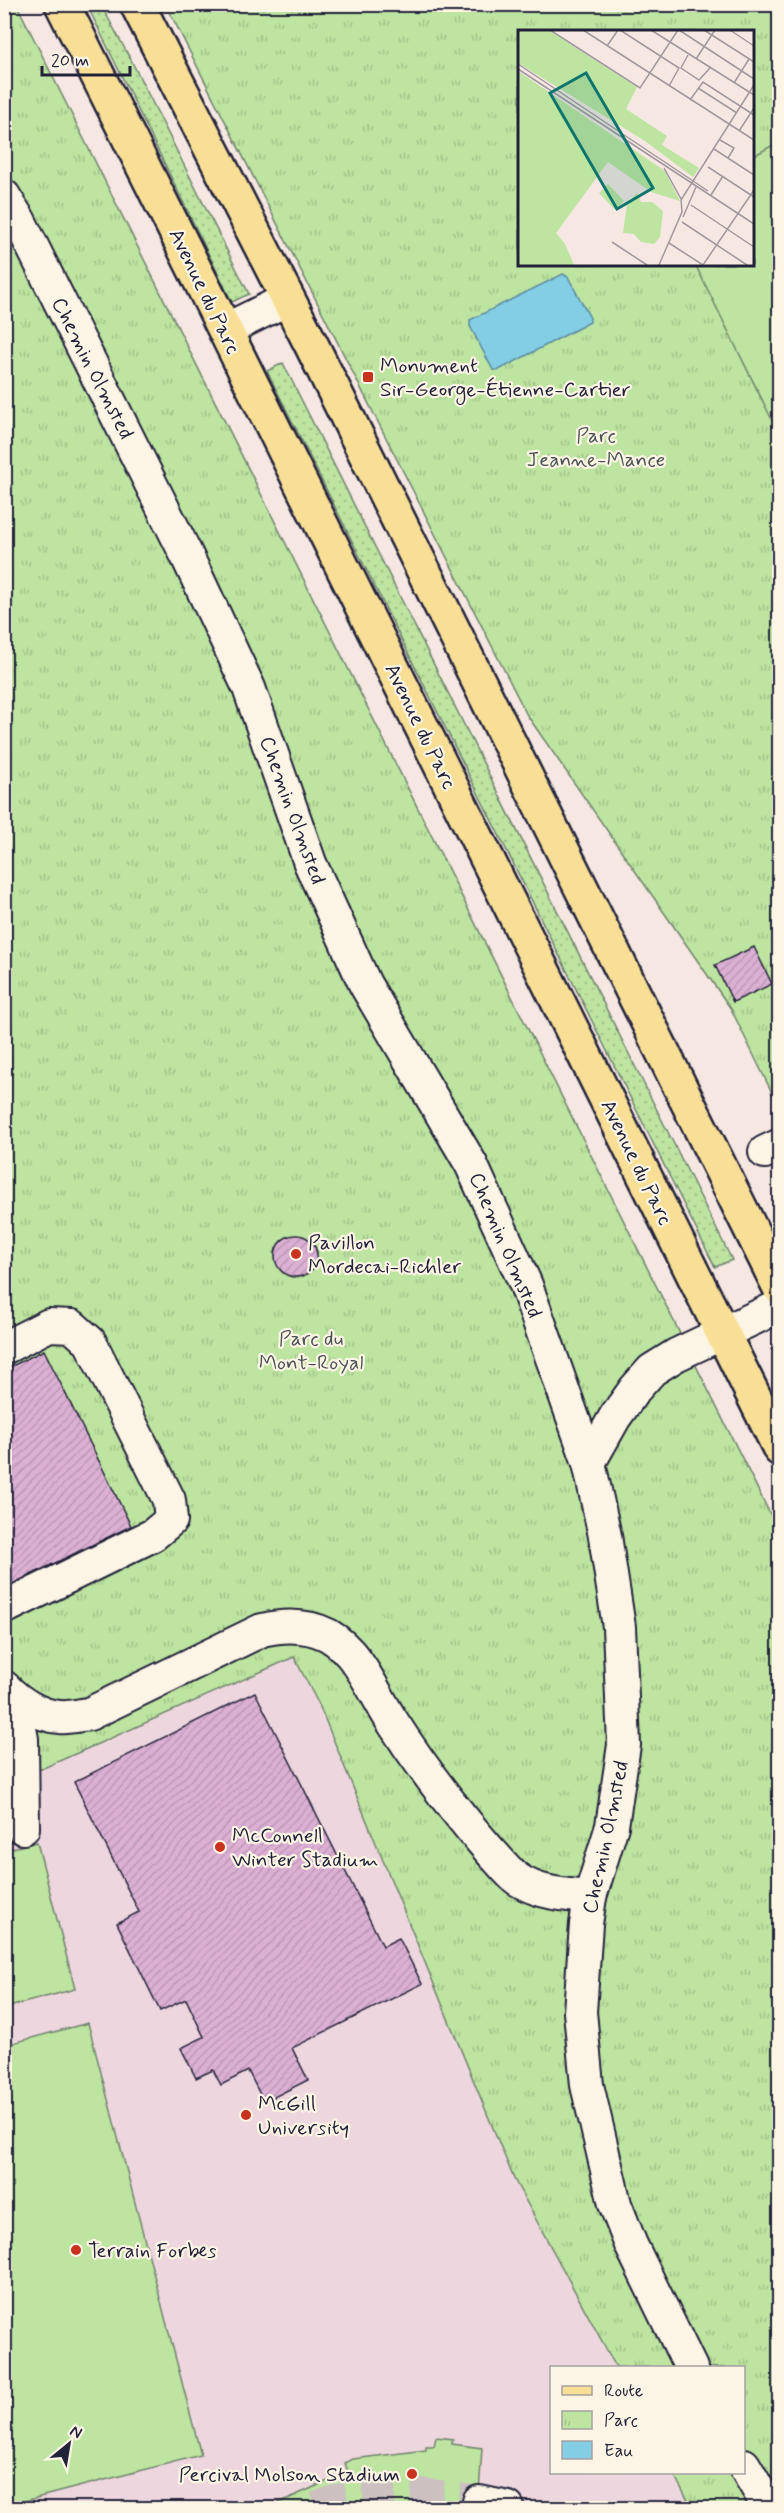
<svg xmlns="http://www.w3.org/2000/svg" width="784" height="2513" font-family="Mynerve,sans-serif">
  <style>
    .built { fill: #eed6de }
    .grass { fill: url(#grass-dots); stroke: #70836e; stroke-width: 1.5 }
    .park { fill: url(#park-tufts); stroke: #70836e; stroke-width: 1.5; fill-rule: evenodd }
    .garden { fill: #bde4a0; stroke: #70836e; stroke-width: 1.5 }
    .water { fill: #83cee4; stroke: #5c89a0; stroke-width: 1.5 }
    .building { fill: url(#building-hatch); stroke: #22223b; stroke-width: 1.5 }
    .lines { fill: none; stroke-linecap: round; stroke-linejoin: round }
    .minor-tunnel { stroke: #ccc0c1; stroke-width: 32; stroke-dasharray: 32 16; stroke-linecap: butt }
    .minor-casing { stroke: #22223b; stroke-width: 36 }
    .major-casing { stroke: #22223b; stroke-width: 38 }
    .minor { stroke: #fcf5e5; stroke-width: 32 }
    .major { stroke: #f9df96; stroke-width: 33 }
    .poi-dot { fill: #c8321e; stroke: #fcf5e5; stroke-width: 2 }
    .labels { text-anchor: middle; stroke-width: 4.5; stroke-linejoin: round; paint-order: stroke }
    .street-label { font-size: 21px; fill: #22223b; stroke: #fcf5e5 }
    .poi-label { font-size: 21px; fill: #22223b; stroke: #fcf5e5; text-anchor: start }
    .park-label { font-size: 21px; fill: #495254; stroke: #fcf5e5 }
    .inset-road { fill: none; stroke: #a1989f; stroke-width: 1.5 }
    .view { fill: #0f766e; fill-opacity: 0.15; stroke: #0f766e; stroke-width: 3 }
    .inset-edge { fill: none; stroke: #22223b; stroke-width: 3 }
  </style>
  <defs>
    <pattern id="grass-dots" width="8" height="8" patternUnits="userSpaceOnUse" patternTransform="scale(1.5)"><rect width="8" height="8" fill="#bde4a0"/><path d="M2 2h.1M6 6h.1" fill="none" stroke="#a2c38b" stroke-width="1.8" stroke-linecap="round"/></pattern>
    <pattern id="park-tufts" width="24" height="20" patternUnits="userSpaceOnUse" patternTransform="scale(1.5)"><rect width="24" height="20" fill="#bde4a0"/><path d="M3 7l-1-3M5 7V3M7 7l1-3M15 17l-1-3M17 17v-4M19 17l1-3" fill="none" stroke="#a2c38b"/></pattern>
    <pattern id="building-hatch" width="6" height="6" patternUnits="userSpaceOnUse" patternTransform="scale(1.5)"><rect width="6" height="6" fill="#dcb0d4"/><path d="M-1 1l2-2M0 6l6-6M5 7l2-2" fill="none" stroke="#bc97b7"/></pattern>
  </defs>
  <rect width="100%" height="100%" fill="#f6e7e2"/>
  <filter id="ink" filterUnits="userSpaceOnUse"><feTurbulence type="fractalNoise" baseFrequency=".0167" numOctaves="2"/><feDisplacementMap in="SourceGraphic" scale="12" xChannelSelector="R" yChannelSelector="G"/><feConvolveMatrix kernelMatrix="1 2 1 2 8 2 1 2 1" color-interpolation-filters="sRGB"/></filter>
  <g filter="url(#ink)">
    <path class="built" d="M297,1650L514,2179L616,2367L552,2368V2472L673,2473L692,2508H5V1782Z"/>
    <g class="grass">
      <path d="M87,5H101L131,60L249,294L232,302Z"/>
      <path d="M283,363L732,1260L715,1267L267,371Z"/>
    </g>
    <g class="park">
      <path d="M4,5H17L779,1532V2508H692L673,2473L744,2472V2368L616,2367L514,2179L320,1707L294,1657L5,1785Z"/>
      <path d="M166,5H779V1107L731,1009L527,715ZM520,32H752V264H520Z"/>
    </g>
    <g class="garden">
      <path d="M779,142V434L695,264H752L753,156Z"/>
      <path d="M37,1842L75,1989L5,2008V1850Z"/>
      <path d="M88,2023L201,2455L5,2506V2045Z"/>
      <path d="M436,2437L453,2439L452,2444L482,2448L478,2508H267L348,2472L345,2463L353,2459L426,2450V2446H434Z"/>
    </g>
    <path class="water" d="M563,274L568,277L590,318V322L499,370H493L470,326V320Z"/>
    <g class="building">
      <path d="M754,947L772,984L733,1002L715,965Z"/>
      <circle cx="296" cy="1256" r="21"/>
      <path d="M44,1350L131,1526L4,1588V1370Z"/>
      <path d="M255,1692L383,1946L399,1938L422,1984L292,2048L308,2080L264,2102L248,2071L221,2085L213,2070L196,2078L181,2048L204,2037L186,1999L160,2011L117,1923L139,1912L74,1782Z"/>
    </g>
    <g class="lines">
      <path class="minor-tunnel" d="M317,2508C369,2485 425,2493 479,2502"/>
      <defs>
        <g id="minor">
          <path d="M4,196L19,220L186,554L249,688L310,863L365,984L471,1164L526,1285L589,1463L605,1536L619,1627L624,1745L612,1826L590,1897L586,1924L580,2012L587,2085L615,2204L631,2245L691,2368"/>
          <path d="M225,330L288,299"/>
          <path d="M765,1152L780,1145"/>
          <path d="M4,1348L49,1325L72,1326L90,1342L169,1500L171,1520L153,1535L4,1608"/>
          <path d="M589,1463L615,1417L635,1389L652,1370L676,1355L780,1306"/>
          <path d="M4,1687C17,1701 39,1716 60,1717C69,1718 80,1715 89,1714L262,1630C284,1625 306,1624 328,1635C359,1653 372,1689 390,1718C420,1765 454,1810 491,1852C501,1862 511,1877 524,1883C544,1894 568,1895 590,1897"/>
          <path d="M14,1698L22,1739L23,1828"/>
          <path d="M744,2465L769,2508"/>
          <path d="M479,2502L508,2508"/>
        </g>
        <g id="major">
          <path d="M62,4L213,306L780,1449"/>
          <path d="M137,4L312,346L780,1288"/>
        </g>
      </defs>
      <use href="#minor" class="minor-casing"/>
      <use href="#major" class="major-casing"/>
      <use href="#minor" class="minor"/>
      <use href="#major" class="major"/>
    </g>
  </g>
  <g class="poi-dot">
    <rect x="362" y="371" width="12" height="12" rx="3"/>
    <circle cx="296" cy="1254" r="6"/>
    <circle cx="220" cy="1847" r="6"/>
    <circle cx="246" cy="2115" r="6"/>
    <circle cx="76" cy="2250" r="6"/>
    <circle cx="412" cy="2474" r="6"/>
  </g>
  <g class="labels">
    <g class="street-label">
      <text transform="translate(205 291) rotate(64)" y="7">Avenue du Parc</text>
      <text transform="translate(93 368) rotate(63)" y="7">Chemin Olmsted</text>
      <text transform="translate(421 726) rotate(64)" y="7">Avenue du Parc</text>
      <text transform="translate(293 810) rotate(70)" y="7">Chemin Olmsted</text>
      <text transform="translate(637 1162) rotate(64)" y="7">Avenue du Parc</text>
      <text transform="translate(506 1245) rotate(67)" y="7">Chemin Olmsted</text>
      <text transform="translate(605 1837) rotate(-78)" y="7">Chemin Olmsted</text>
    </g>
    <g class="poi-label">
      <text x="380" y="372">Monument<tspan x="380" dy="24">Sir-George-Étienne-Cartier</tspan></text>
      <text x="308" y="1249">Pavillon<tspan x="308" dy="24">Mordecai-Richler</tspan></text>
      <text x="232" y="1842">McConnell<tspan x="232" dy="24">Winter Stadium</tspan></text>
      <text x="258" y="2110">McGill<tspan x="258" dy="24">University</tspan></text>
      <text x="88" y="2257">Terrain Forbes</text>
      <text x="400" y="2481" text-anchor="end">Percival Molson Stadium</text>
    </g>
    <g class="park-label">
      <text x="596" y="442">Parc<tspan x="596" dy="24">Jeanne-Mance</tspan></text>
      <text x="311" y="1345">Parc du<tspan x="311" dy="24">Mont-Royal</tspan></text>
    </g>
  </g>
  <g transform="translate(518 30)">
    <rect width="236" height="236" fill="#f6e7e2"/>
    <path d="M0,0H30L119,57L108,79L149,106L144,115L181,138L175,147L127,111L0,33ZM0,41L147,141L162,171L133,162L90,132L38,203L47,214L56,235H0Z" fill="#bde4a0"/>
    <path d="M9,4L25,14L16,34L5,21ZM39,18L64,34L56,49L30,32ZM77,41L100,57L91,70L68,55ZM90,154L106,171L97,180L81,163ZM119,163L123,172H134L145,181L142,207L136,214L123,212L116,204L105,203L109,174Z" fill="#bde4a0"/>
    <path class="inset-road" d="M32,0L122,58L160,0M65,0L236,110M102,0L161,38L151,56M133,0L236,65M161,0L236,49M186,0L236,32M212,0L236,16M89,16L100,0M170,25L163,38L181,50L192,38M178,29L197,0M0,34L190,161M0,39L236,194M216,53L231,29M180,58L219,83M172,70L185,52L236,85M221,101L236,78M202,110L216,118L210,128M196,119L236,145M190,137L236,167M193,165L205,146M163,170L236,55M173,175L236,217M165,187L178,157M164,192L229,235M94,212L129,235M151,213L185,235M141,235L164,182L163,169L146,138M185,235L236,160"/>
    <path class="view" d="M68,43L135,158L99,179L32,63Z"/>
    <rect width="236" height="236" class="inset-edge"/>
  </g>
  <rect width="784" height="2513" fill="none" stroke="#fcf5e5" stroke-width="24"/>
  <rect x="12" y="12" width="760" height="2489" fill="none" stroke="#22223b" stroke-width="2" filter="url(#ink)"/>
  <rect x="550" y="2366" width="195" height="108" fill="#fcf5e5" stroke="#a5a1a1" stroke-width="1.5"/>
  <rect x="562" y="2386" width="30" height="9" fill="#f9df96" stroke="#a5a1a1" stroke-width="1.5"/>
  <text x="604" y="2396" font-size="18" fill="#22223b">Route</text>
  <rect x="562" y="2411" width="30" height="18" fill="url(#park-tufts)" stroke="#a5a1a1" stroke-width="1.5"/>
  <text x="604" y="2426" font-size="18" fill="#22223b">Parc</text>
  <rect x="562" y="2441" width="30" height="18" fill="#83cee4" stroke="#a5a1a1" stroke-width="1.5"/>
  <text x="604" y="2456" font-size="18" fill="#22223b">Eau</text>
  <g transform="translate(69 2444) rotate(30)" stroke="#fcf5e5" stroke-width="4.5" paint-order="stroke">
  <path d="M0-4.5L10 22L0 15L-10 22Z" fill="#22223b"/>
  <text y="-9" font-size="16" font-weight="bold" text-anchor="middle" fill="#22223b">N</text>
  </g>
  <path d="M42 66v9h88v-9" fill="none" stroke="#22223b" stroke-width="3"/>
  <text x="51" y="66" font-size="18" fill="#22223b" stroke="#fcf5e5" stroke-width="4.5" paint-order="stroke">20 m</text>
</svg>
